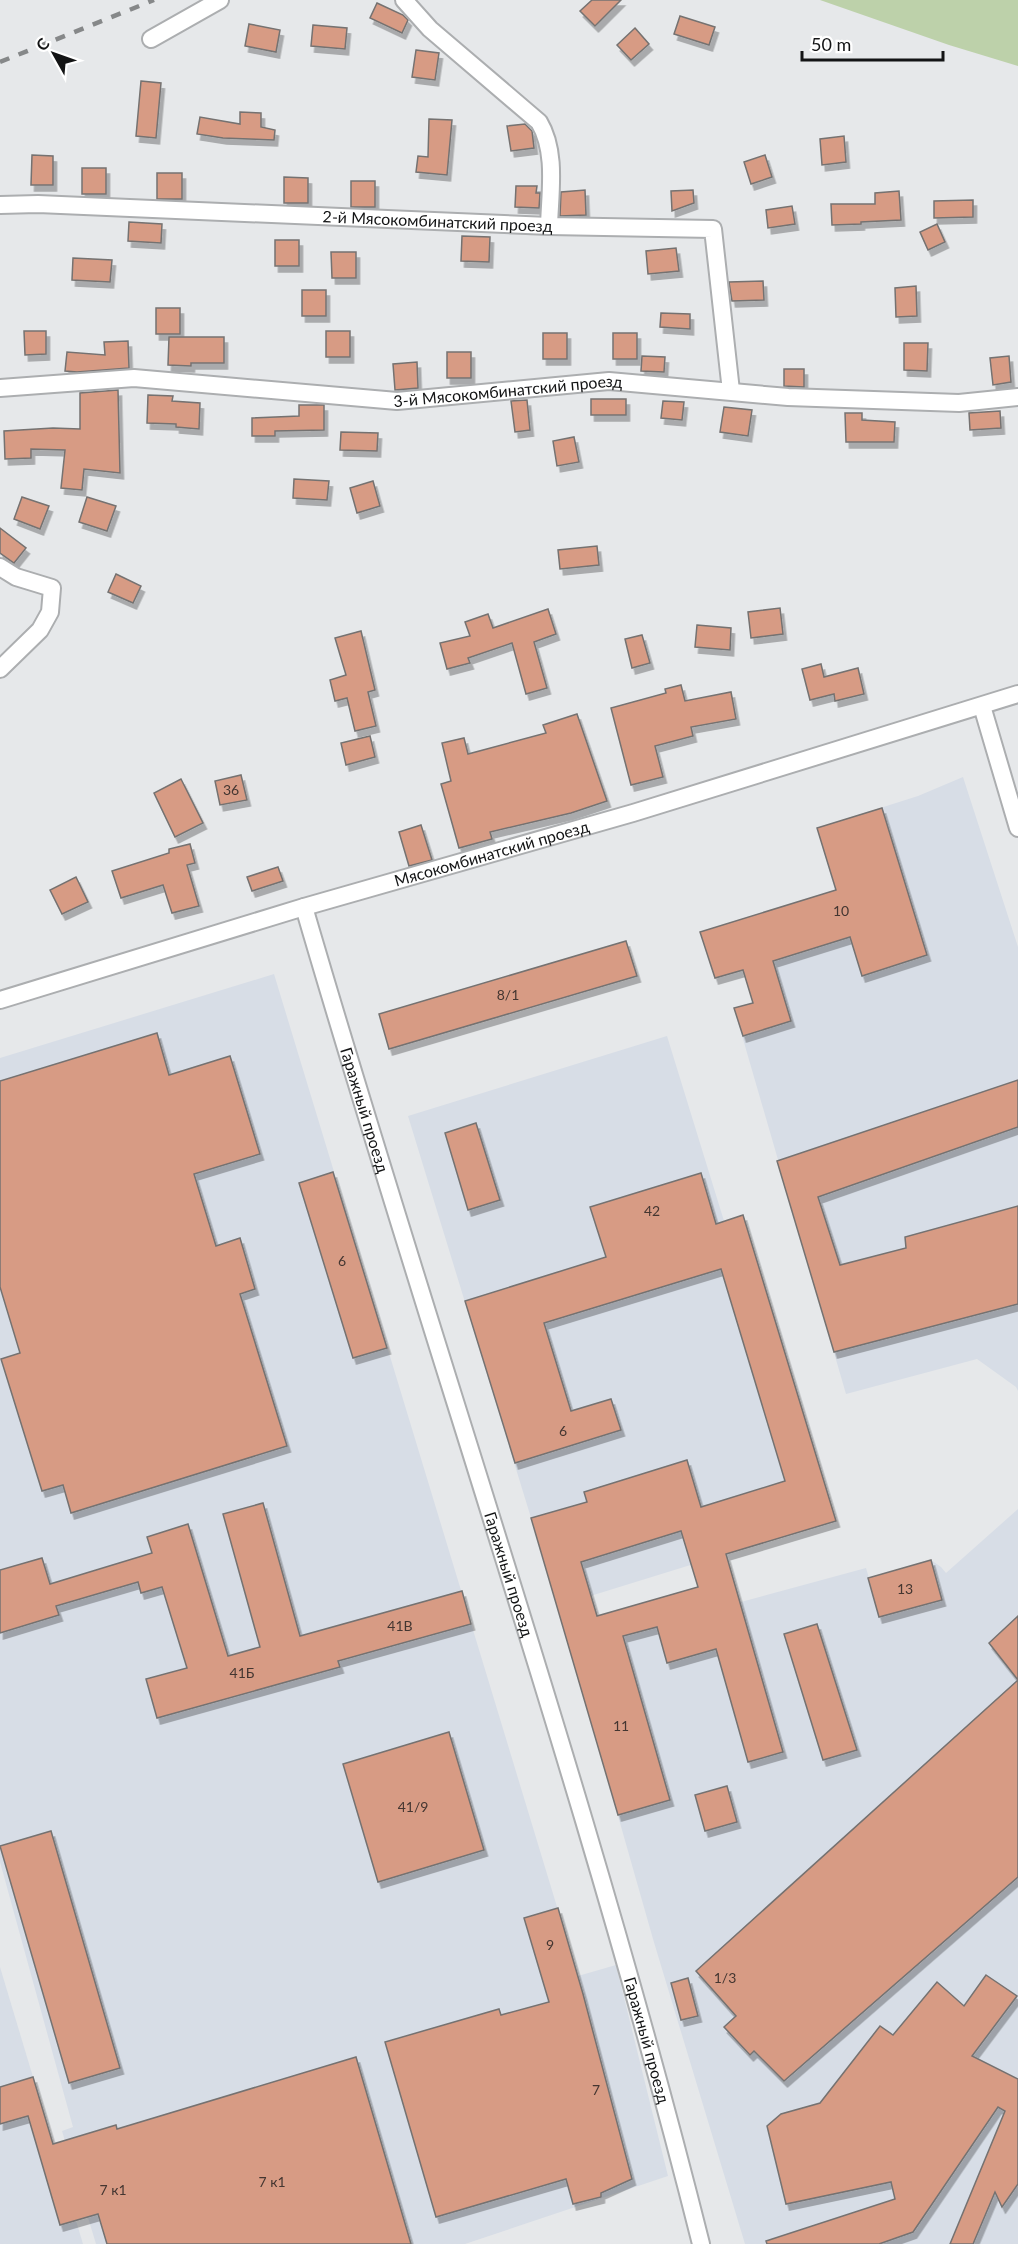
<svg xmlns="http://www.w3.org/2000/svg" width="1018" height="2244" font-family="Lato,sans-serif">
  <style>
    .built { fill: #d7dde6 }
    .green { fill: #bdd1aa }
    .building { fill: #d79b84; stroke: #757271; stroke-width: 1.5; fill-rule: evenodd; filter: url(#shadow) }
    .lines { fill: none; stroke-linecap: round; stroke-linejoin: round }
    .minor-casing { stroke: #acaeb0; stroke-width: 20 }
    .minor { stroke: #fff; stroke-width: 16 }
    .rail { stroke: #868889; stroke-width: 4.5; stroke-dasharray: 10 10; stroke-linecap: butt }
    .labels { text-anchor: middle; stroke-width: 4.5; stroke-linejoin: round; paint-order: stroke }
    .number-label { font-size: 14px; fill: #443631 }
    .street-label { font-size: 16px; fill: #131415; stroke: #fff }
  </style>
  <defs>
    <filter id="shadow"><feDropShadow dx="3.5" dy="6" stdDeviation="0" flood-color="#0004"/></filter>
  </defs>
  <rect width="100%" height="100%" fill="#e6e8ea"/>
  <g class="built">
    <path d="M963,777L1018,947V1391L1016,1387L977,1359L846,1394L734,1008L753,1002L743,970L715,978L700,932L835,890L817,828L918,796Z"/>
    <path d="M274,974L578,1976L616,1965L668,2176L465,2244H96L62,2131L73,2127L0,1862V1058Z"/>
    <path d="M667,1036L724,1221L743,1215L836,1520L558,1606L408,1116Z"/>
    <path d="M1018,1509V2244H745L653,1939L564,1626L733,1577L741,1602L866,1568L869,1578L931,1560L941,1567L946,1573Z"/>
    <path d="M0,1967L33,2077L83,2244H0Z"/>
  </g>
  <path class="green" d="M820,0H1018V66L949,45Z"/>
  <g class="building">
    <path d="M592,0H621L595,26L580,11Z"/>
    <path d="M377,3L403,15L408,20L402,33L370,18Z"/>
    <path d="M680,16L715,27L709,45L674,34Z"/>
    <path d="M249,24L280,30L276,52L245,46Z"/>
    <path d="M313,25L347,28L345,49L311,46Z"/>
    <path d="M635,28L649,44L631,60L617,45Z"/>
    <path d="M416,50L439,53L435,80L412,77Z"/>
    <path d="M141,81L161,83L156,138L136,136Z"/>
    <path d="M240,112L261,113V127L275,130L274,140L223,138L197,134L200,117L240,124Z"/>
    <path d="M429,119L452,120L447,175L416,172L418,156L428,157Z"/>
    <path d="M525,124L532,131L534,148L511,151L507,126Z"/>
    <path d="M844,136L846,162L822,165L820,139Z"/>
    <path d="M32,155L53,156V185H31Z"/>
    <path d="M765,155L772,177L751,184L744,162Z"/>
    <rect x="82" y="168" width="24" height="26"/>
    <rect x="157" y="173" width="25" height="26"/>
    <path d="M284,177L308,178V203H284Z"/>
    <rect x="351" y="181" width="24" height="26"/>
    <path d="M516,186H537L536,193H540L539,208L515,207Z"/>
    <path d="M585,190L586,215L560,216L561,192Z"/>
    <path d="M693,190L694,203L672,211L671,191Z"/>
    <path d="M899,191L901,220L861,222V224L832,225L831,204H875V193Z"/>
    <path d="M973,200V217L934,218V201Z"/>
    <path d="M792,206L795,224L768,228L766,210Z"/>
    <path d="M129,222L162,224L161,243L128,241Z"/>
    <path d="M937,224L945,242L928,250L920,232Z"/>
    <path d="M462,236L490,237L489,262L461,261Z"/>
    <rect x="275" y="240" width="24" height="26"/>
    <path d="M676,248L679,271L648,274L646,251Z"/>
    <path d="M331,252H356V278H332Z"/>
    <path d="M73,258L112,260L110,282L72,280Z"/>
    <path d="M763,281L764,300L732,301L729,282Z"/>
    <path d="M916,286L917,316L896,317L895,288Z"/>
    <rect x="302" y="290" width="24" height="26"/>
    <rect x="156" y="308" width="24" height="26"/>
    <path d="M661,313L690,314V329L660,327Z"/>
    <path d="M24,331H46V354L25,355Z"/>
    <rect x="326" y="331" width="24" height="26"/>
    <rect x="543" y="333" width="24" height="26"/>
    <rect x="613" y="333" width="24" height="26"/>
    <path d="M169,337H224V363H191V366L168,365Z"/>
    <path d="M128,341L129,368L77,372L65,371L67,352L105,355L104,342Z"/>
    <path d="M904,343H928L927,371L904,370Z"/>
    <rect x="447" y="352" width="24" height="26"/>
    <path d="M642,356L665,357L664,372L641,371Z"/>
    <path d="M1009,356L1011,382L993,385L990,358Z"/>
    <path d="M417,362L418,388L395,390L393,364Z"/>
    <path d="M784,369H804V387L784,386Z"/>
    <path d="M118,390L120,473L84,469L82,490L61,488L65,450L31,449V458L5,459L4,431L53,428L80,429V393Z"/>
    <path d="M148,395L173,396L172,401L200,403L199,429L176,427V424L147,423Z"/>
    <rect x="591" y="399" width="35" height="16"/>
    <path d="M527,400L530,430L515,432L511,401Z"/>
    <path d="M663,401L684,402L682,420L661,418Z"/>
    <path d="M299,405H324V430L275,431V436H252V418L299,416Z"/>
    <path d="M724,407L752,410L748,436L720,432Z"/>
    <path d="M1000,411L1001,428L970,430L969,413Z"/>
    <path d="M845,413H862V420L895,422L894,442H846Z"/>
    <path d="M341,432L378,433L377,451L340,450Z"/>
    <path d="M574,437L579,462L557,466L553,441Z"/>
    <path d="M294,479L329,481L327,500L293,498Z"/>
    <path d="M373,481L380,506L357,513L350,488Z"/>
    <path d="M22,497L49,506L40,529L14,519Z"/>
    <path d="M87,497L116,506L107,531L79,522Z"/>
    <path d="M0,528L26,548L14,563L0,553Z"/>
    <path d="M597,546L599,565L560,569L558,550Z"/>
    <path d="M116,574L141,586L133,603L108,592Z"/>
    <path d="M780,608L783,634L751,638L748,612Z"/>
    <path d="M548,609L556,634L534,642L547,688L526,694L512,643L468,658L470,663L447,669L440,643L470,636L465,622L488,614L493,628Z"/>
    <path d="M697,625L731,628L730,650L695,647Z"/>
    <path d="M361,631L375,690L368,692L376,726L355,731L347,698L335,701L330,680L346,675L335,638Z"/>
    <path d="M642,635L650,663L632,668L625,639Z"/>
    <path d="M821,664L824,677L858,668L864,694L835,701L834,694L810,700L802,669Z"/>
    <path d="M681,685L685,701L731,692L736,719L691,727L693,736L655,746L663,777L631,785L611,708L666,693L665,689Z"/>
    <path d="M577,714L607,801L571,813L490,832L492,839L459,848L441,784L451,781L442,743L464,738L468,754L546,733L543,725Z"/>
    <path d="M370,736L375,757L346,765L341,743Z"/>
    <path d="M241,775L247,800L220,805L215,781Z"/>
    <path d="M181,779L203,823L175,837L154,793Z"/>
    <path d="M882,808L927,955L862,976L850,937L773,961L791,1021L743,1036L734,1008L753,1003L743,970L715,978L700,932L836,890L817,828Z"/>
    <path d="M421,825L432,860L409,866L399,832Z"/>
    <path d="M190,844L195,863L187,865L199,906L172,913L163,885L121,898L112,871L169,853V849Z"/>
    <path d="M278,867L283,881L252,891L247,877Z"/>
    <path d="M76,877L88,902L62,914L50,890Z"/>
    <path d="M626,941L637,976L389,1049L379,1014Z"/>
    <path d="M157,1033L169,1075L230,1056L260,1154L194,1174L216,1246L240,1238L255,1289L240,1294L287,1446L71,1513L63,1485L42,1491L1,1359L20,1353L0,1287V1081Z"/>
    <path d="M1018,1080V1127L818,1197L840,1265L906,1248L905,1237L1018,1206V1304L834,1352L777,1161Z"/>
    <path d="M476,1123L500,1200L468,1210L445,1133Z"/>
    <path d="M333,1172L387,1348L353,1358L299,1183Z"/>
    <path d="M701,1173L716,1224L743,1215L836,1521L726,1554L783,1752L748,1762L716,1649L667,1663L657,1627L623,1636L670,1800L618,1815L531,1518L587,1502L584,1492L687,1460L701,1507L785,1481L721,1269L544,1323L571,1411L611,1399L621,1430L515,1463L465,1301L606,1257L590,1207ZM681,1531L698,1587L597,1616L581,1562Z"/>
    <path d="M263,1503L300,1636L462,1591L471,1624L338,1661L340,1667L157,1718L146,1679L187,1668L162,1587L141,1593L138,1582L56,1606L59,1615L0,1633V1570L42,1558L50,1584L152,1553L147,1537L188,1524L228,1656L260,1647L223,1514Z"/>
    <path d="M931,1560L942,1600L879,1617L868,1578Z"/>
    <path d="M1018,1616V1877L784,2081L754,2051L750,2055L724,2027L736,2016L696,1971L1018,1680L989,1643Z"/>
    <path d="M817,1624L857,1750L823,1760L784,1634Z"/>
    <path d="M449,1732L484,1850L378,1882L343,1764Z"/>
    <path d="M727,1786L737,1822L705,1831L695,1795Z"/>
    <path d="M51,1831L120,2068L69,2083L0,1846Z"/>
    <path d="M558,1908L583,1994L632,2179L601,2193V2197L573,2204L566,2179L436,2217L385,2042L499,2009L501,2015L549,2002L524,1918Z"/>
    <path d="M986,1975L1017,1996L972,2056L1018,2079V2184L1002,2207L995,2192L973,2244H950L1005,2111L998,2107L913,2232L879,2244H767L766,2241L895,2199L891,2182L786,2204L767,2126L781,2114L820,2103L880,2026L893,2035L937,1982L964,2006Z"/>
    <path d="M688,1978L698,2016L681,2020L671,1983Z"/>
    <path d="M356,2057L411,2244H107L98,2214L60,2225L28,2116L0,2124V2087L33,2077L53,2144L116,2125L117,2129Z"/>
  </g>
  <g class="lines">
    <defs>
      <g id="minor">
        <path d="M404,0L430,29L539,122C557,152 550,192 549,226"/>
        <path d="M151,39L220,0"/>
        <path id="s1" d="M0,205L38,204L549,226L713,229L731,391"/>
        <path id="s2" d="M0,388L134,378L397,401L609,381L788,397L959,403L1018,397"/>
        <path d="M0,567L16,577L52,588L50,612L40,630L0,669"/>
        <path d="M982,706L1018,828"/>
        <path id="s3" d="M304,907C434,1354 588,1793 701,2244"/>
        <path id="s4" d="M0,1000L304,907L633,813L1018,694"/>
      </g>
    </defs>
    <use href="#minor" class="minor-casing"/>
    <use href="#minor" class="minor"/>
    <path class="rail" d="M0,62L154,0"/>
  </g>
  <g class="labels">
    <g class="number-label">
      <text x="231" y="795">36</text>
      <text x="841" y="916">10</text>
      <text x="508" y="1000">8/1</text>
      <text x="652" y="1216">42</text>
      <text x="342" y="1266">6</text>
      <text x="563" y="1436">6</text>
      <text x="905" y="1594">13</text>
      <text x="400" y="1631">41В</text>
      <text x="242" y="1678">41Б</text>
      <text x="621" y="1731">11</text>
      <text x="413" y="1812">41/9</text>
      <text x="550" y="1950">9</text>
      <text x="725" y="1983">1/3</text>
      <text x="596" y="2095">7</text>
      <text x="272" y="2187">7 к1</text>
      <text x="113" y="2195">7 к1</text>
    </g>
    <g class="street-label">
      <text dy="6" stroke="none"><textPath href="#s1" startOffset="438">2-й Мясокомбинатский проезд</textPath></text>
      <text dy="6" stroke="none"><textPath href="#s2" startOffset="510">3-й Мясокомбинатский проезд</textPath></text>
      <text dy="6" stroke="none"><textPath href="#s4" startOffset="513">Мясокомбинатский проезд</textPath></text>
      <text dy="6" stroke="none"><textPath href="#s3" startOffset="212">Гаражный проезд</textPath></text>
      <text dy="6" stroke="none"><textPath href="#s3" startOffset="698">Гаражный проезд</textPath></text>
      <text dy="6" stroke="none"><textPath href="#s3" startOffset="1184">Гаражный проезд</textPath></text>
    </g>
  </g>
  <g transform="translate(54 54) rotate(310)" stroke="#ffffff" stroke-width="4.5" paint-order="stroke">
  <path d="M0-4.5L10 22L0 15L-10 22Z" fill="#131415"/>
  <text y="-9" font-size="16" font-weight="bold" text-anchor="middle" fill="#131415">С</text>
  </g>
  <path d="M802 51v9h141v-9" fill="none" stroke="#131415" stroke-width="3"/>
  <text x="811" y="51" font-size="18" fill="#131415" stroke="#ffffff" stroke-width="4.5" paint-order="stroke">50 m</text>
</svg>
